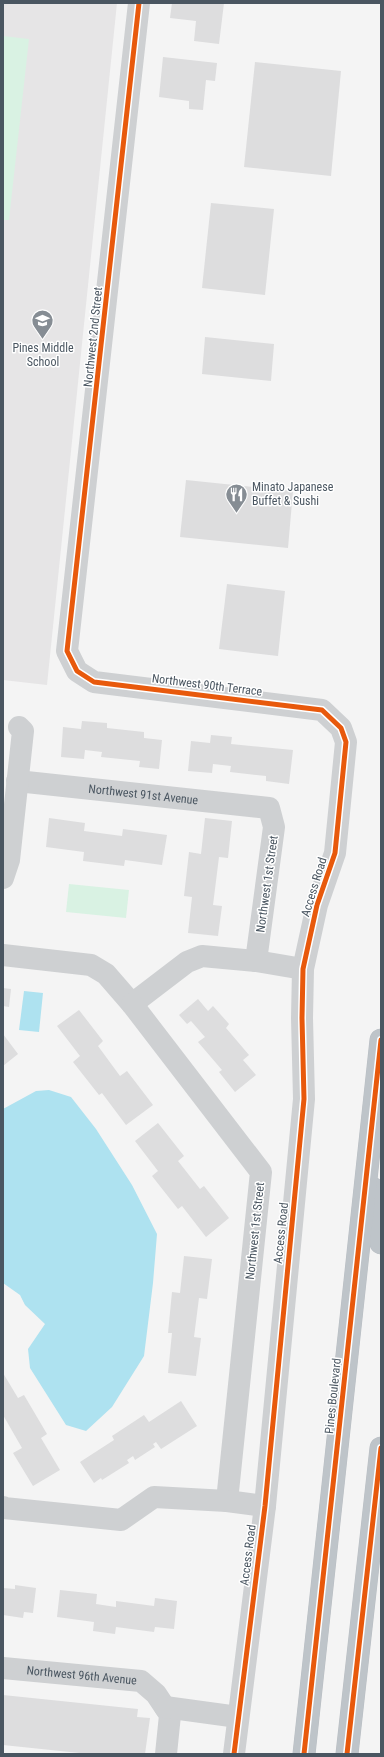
<svg xmlns="http://www.w3.org/2000/svg" width="384" height="1757" font-family="'Roboto Condensed',sans-serif">
  <style>
    .education { fill: #e6e5e6 }
    .green { fill: #d9f2e3 }
    .water { fill: #aee2f0 }
    .building { fill: #ddddde }
    .lines { fill: none; stroke-linecap: round; stroke-linejoin: round }
    .highway-casing { stroke: #b9bec3; stroke-width: 23 }
    .minor { stroke: #ced0d2; stroke-width: 22 }
    .highway { stroke: #bec4c9; stroke-width: 22 }
    .cycleway-casing { stroke: #fff; stroke-width: 8 }
    .cycleway { stroke: #e8590c; stroke-width: 5 }
    .labels { text-anchor: middle; stroke-width: 3; stroke-linejoin: round; paint-order: stroke }
    .street-label { font-size: 12px; fill: #4a5661; stroke: #fff }
    .poi-label { font-size: 12px; fill: #4a5661; stroke: #fff }
  </style>
  <rect width="100%" height="100%" fill="#f4f4f4"/>
  <path class="education" d="M3,3H117L47,685L3,680Z"/>
  <g class="green">
    <path d="M3,36L29,39L9,220H3Z"/>
    <path d="M69,884L129,890L126,918L66,912Z"/>
  </g>
  <g class="water">
    <path d="M24,991L43,993L39,1032L19,1030Z"/>
    <path d="M49,1090L71,1097L96,1129L132,1185L157,1234L153,1283L144,1356L112,1407L86,1431L66,1425L30,1368L28,1349L45,1324L25,1305L20,1295L3,1283V1109L36,1091Z"/>
  </g>
  <g class="building">
    <path d="M172,3H224L219,44L194,41L196,21L170,18Z"/>
    <path d="M163,57L217,63L215,81L206,80L203,110L189,109V101L159,97Z"/>
    <path d="M255,62L341,71L331,176L244,167Z"/>
    <path d="M211,203L274,209L265,295L202,288Z"/>
    <path d="M205,337L274,344L271,381L202,374Z"/>
    <path d="M186,480L293,491L288,548L180,537Z"/>
    <path d="M227,584L285,591L278,656L219,649Z"/>
    <path d="M82,721L107,723V728L144,732V738L162,740L159,769L139,767L140,761L101,757L102,752L85,750L84,759L61,757L63,727L81,729Z"/>
    <path d="M211,735L232,737L231,744L293,750L289,784L266,781V776L230,772L231,766L213,764L212,773L188,771L191,741L210,743Z"/>
    <path d="M49,818L85,823L84,831L122,836L123,829L167,835L162,865L125,860L124,866L83,861L84,852L46,847Z"/>
    <path d="M205,818L232,821L228,858L219,857L213,905L222,906L218,936L188,933L192,897L184,896L189,852L201,854Z"/>
    <path d="M3,988L11,989L9,1007L3,1006Z"/>
    <path d="M198,999L208,1011L213,1006L229,1024L226,1028L249,1055L243,1060L256,1075L235,1092L219,1072L222,1070L198,1042L205,1037L191,1021L187,1024L179,1015Z"/>
    <path d="M79,1010L103,1041L98,1046L120,1076L127,1071L153,1105L126,1125L102,1093L99,1095L73,1062L80,1056L57,1026Z"/>
    <path d="M3,1034L18,1054L3,1066Z"/>
    <path d="M158,1123L184,1156L178,1161L200,1189L204,1186L229,1218L206,1237L182,1206L178,1209L152,1176L158,1171L135,1141Z"/>
    <path d="M184,1256L212,1259L207,1299L199,1298L194,1337L201,1338L196,1376L168,1373L172,1333H168L172,1292L180,1293Z"/>
    <path d="M3,1373L18,1398L24,1395L47,1434L41,1438L60,1470L33,1486L13,1453L22,1448L3,1415Z"/>
    <path d="M181,1401L197,1426L161,1449L156,1442L153,1444L155,1447L135,1460L133,1456L127,1460L129,1463L102,1480L101,1478L94,1483L80,1462L114,1440L112,1436L144,1415L149,1422Z"/>
    <path d="M15,1585L36,1588L33,1613L24,1612L23,1618L3,1615V1588L15,1589Z"/>
    <path d="M60,1590L97,1594L96,1604L116,1607V1601L154,1606L155,1598L177,1601L174,1629L155,1627L154,1632L116,1627L115,1634L93,1631L94,1622L57,1617Z"/>
    <path d="M3,1695L138,1709L137,1717L150,1718L145,1754H89L3,1745Z"/>
  </g>
  <g class="lines">
    <defs>
      <g id="highway">
        <path d="M374,1189L381,1243"/>
        <path d="M304,1754L381,1040"/>
        <path d="M347,1754L381,1448"/>
      </g>
    </defs>
    <use href="#highway" class="highway-casing"/>
    <g class="minor">
      <path d="M139,3L67,651L77,671L94,682L322,710L341,728L346,742L335,853L317,905L303,969L302,1018L304,1099L265,1506L234,1754"/>
      <path id="s1" d="M17,781L269,808L274,827L256,961"/>
      <path d="M3,878L9,860L23,731L19,727"/>
      <path d="M3,955L91,965L106,974L132,1004L187,962L202,956L256,961L303,969"/>
      <path d="M132,1004L261,1172L227,1501"/>
      <path d="M3,1507L4,1508L121,1520L154,1497L227,1501L265,1506"/>
      <path id="s2" d="M3,1668L141,1681L156,1694L170,1715L166,1754"/>
      <path d="M165,1707L238,1717"/>
    </g>
    <use href="#highway" class="highway"/>
    <defs>
      <g id="cycleway">
        <path d="M139,3L67,651L77,671L94,682L322,710L341,728L346,742L335,853L317,905L303,969L302,1018L304,1099L265,1506L234,1754"/>
        <path d="M304,1754L381,1040"/>
        <path d="M347,1754L381,1448"/>
      </g>
    </defs>
    <use href="#cycleway" class="cycleway-casing"/>
    <use href="#cycleway" class="cycleway"/>
  </g>
  <defs>
    <symbol id="school-pin" viewBox="-11 -11 22 30"><path d="M0 17L-7.5 6A9.5 9.5 0 1 1 7.5 6Z" fill="#868d94" stroke="#fff"/><path d="M0-5L7-2L0 1L-7-2ZM-4 1L0 2.5L4 1V4Q0 6-4 4Z" fill="#fff"/></symbol>
    <symbol id="restaurant-pin" viewBox="-11 -11 22 30"><path d="M0 17L-7.5 6A9.5 9.5 0 1 1 7.5 6Z" fill="#868d94" stroke="#fff"/><path d="M-5-6h1v4h1v-4h1v4h1v-4h1v5L-1.5 .5V6h-2V.5L-5-1ZM5-6V6H3V1.5H1.5Q1.5-4 5-6Z" fill="#fff"/></symbol>
  </defs>
  <g fill-rule="evenodd">
    <use href="#school-pin" x="30" y="308" width="25" height="34"/>
    <use href="#restaurant-pin" x="224" y="482" width="25" height="34"/>
  </g>
  <g class="labels">
    <g class="street-label">
      <text transform="translate(93 337) rotate(-84)" y="4">Northwest 2nd Street</text>
      <text transform="translate(207 685) rotate(7)" y="4">Northwest 90th Terrace</text>
      <text dy="4" stroke="none"><textPath href="#s1" startOffset="127">Northwest 91st Avenue</textPath></text>
      <text transform="translate(267 884) rotate(-82)" y="4">Northwest 1st Street</text>
      <text transform="translate(314 887) rotate(-73)" y="4">Access Road</text>
      <text transform="translate(255 1231) rotate(-84)" y="4">Northwest 1st Street</text>
      <text transform="translate(281 1233) rotate(-84)" y="4">Access Road</text>
      <text transform="translate(333 1396) rotate(-84)" y="4">Pines Boulevard</text>
      <text transform="translate(248 1555) rotate(-83)" y="4">Access Road</text>
      <text dy="4" stroke="none"><textPath href="#s2" startOffset="79">Northwest 96th Avenue</textPath></text>
    </g>
    <g class="poi-label">
      <text x="43" y="352">Pines Middle<tspan x="43" dy="14">School</tspan></text>
      <text x="252" y="491" text-anchor="start">Minato Japanese<tspan x="252" dy="14">Buffet &amp; Sushi</tspan></text>
    </g>
  </g>
  <rect width="384" height="1757" fill="none" stroke="#4a5661" stroke-width="8"/>
</svg>
